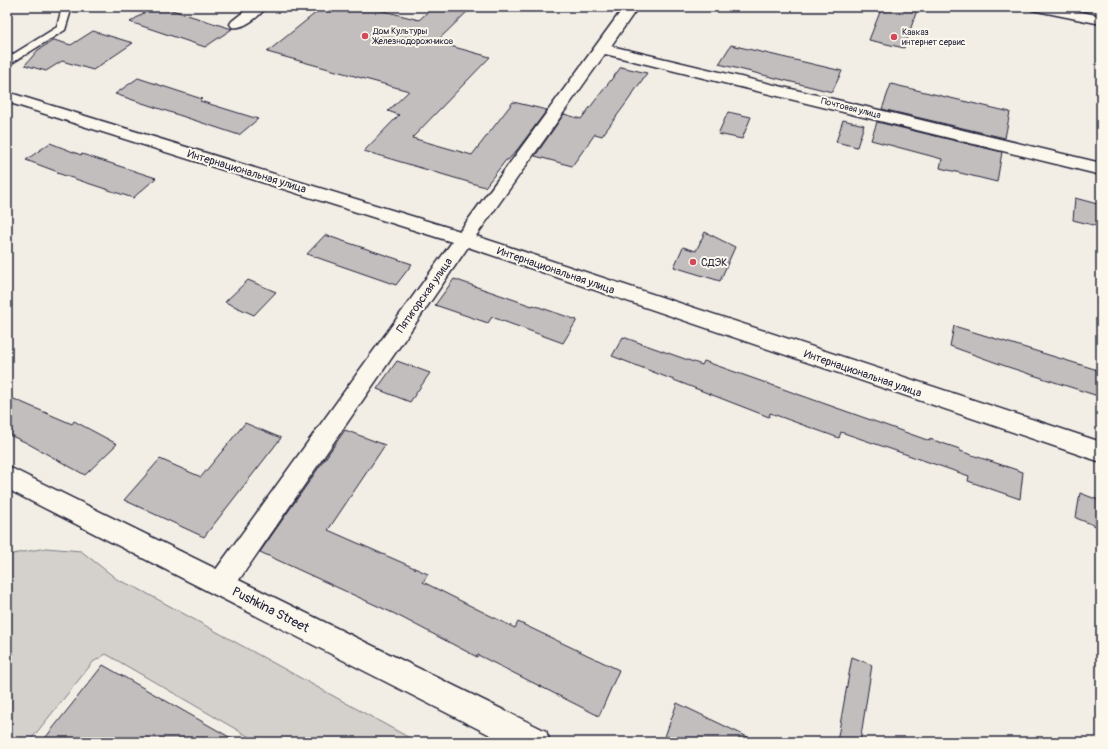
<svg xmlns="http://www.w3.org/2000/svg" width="1108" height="749" font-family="Pangolin,sans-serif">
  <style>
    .green { fill: #d4d1cc; stroke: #7b7a84 }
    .building { fill: #c2bebe; stroke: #22223b }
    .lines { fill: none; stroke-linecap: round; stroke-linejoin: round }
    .service-casing { stroke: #22223b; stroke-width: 3 }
    .minor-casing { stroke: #22223b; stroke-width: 3 }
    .tertiary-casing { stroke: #22223b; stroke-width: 3 }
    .secondary-casing { stroke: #22223b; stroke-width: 3 }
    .service { fill: #fbf7ec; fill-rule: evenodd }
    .minor { fill: #fbf7ec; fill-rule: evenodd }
    .tertiary { fill: #fbf7ec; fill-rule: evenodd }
    .secondary { fill: #fbf7ec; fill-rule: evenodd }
    .poi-dot { fill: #d1495b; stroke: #fbf7ec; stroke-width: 1.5 }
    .labels { text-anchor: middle; stroke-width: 4; stroke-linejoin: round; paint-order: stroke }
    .far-poi-label { font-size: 9px; fill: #22223b; stroke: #fbf7ec; text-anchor: start }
    .far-street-label { font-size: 9px; fill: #22223b; stroke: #fbf7ec }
    .street-label { font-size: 11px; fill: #22223b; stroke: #fbf7ec }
    .poi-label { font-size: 11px; fill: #22223b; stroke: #fbf7ec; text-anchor: start }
    .near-street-label { font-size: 13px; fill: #22223b; stroke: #fbf7ec }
  </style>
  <rect width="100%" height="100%" fill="#f2eee5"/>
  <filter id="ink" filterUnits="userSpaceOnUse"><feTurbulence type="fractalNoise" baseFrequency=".025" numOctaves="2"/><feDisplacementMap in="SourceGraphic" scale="8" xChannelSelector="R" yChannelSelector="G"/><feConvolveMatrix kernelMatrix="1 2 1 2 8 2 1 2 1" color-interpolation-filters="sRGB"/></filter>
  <g filter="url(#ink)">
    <path class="green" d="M46,548L81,551L118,580L137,588L417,742H258L106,654L93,662L29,742H7V555Z"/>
    <g class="building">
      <path d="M153,7H162L232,29L205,47L130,22Z"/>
      <path d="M323,7H368L419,20L433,7H472L436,42L490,57L412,138L472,155L513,102L547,110L517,150L508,160H506L485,187L364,151L399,115L388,111L409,91L267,52Z"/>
      <path d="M882,7H918L904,48L869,40Z"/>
      <path d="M93,31L133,43L93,70L62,61L46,71L25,65L38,50L54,40L71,45Z"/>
      <path d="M731,45L842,71L832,92L719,64Z"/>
      <path d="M621,67L647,73L627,102L602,136L595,134L572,166L535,156L564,114L581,119Z"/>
      <path d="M138,78L202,99L200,101L258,119L239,135L115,94Z"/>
      <path d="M891,84L1010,112L1005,138L882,109Z"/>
      <path d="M728,112L751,117L742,139L718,134Z"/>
      <path d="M843,120L864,125L857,147L836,142Z"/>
      <path d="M877,122L1002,152L997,182L940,168L942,159L871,140Z"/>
      <path d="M50,143L81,155L82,154L156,178L133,198L57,173L58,172L26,160Z"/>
      <path d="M1075,198L1101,205V227L1073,220Z"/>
      <path d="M705,232L735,247L720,281L674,267L683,247L696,251Z"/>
      <path d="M325,235L412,264L396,285L307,254Z"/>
      <path d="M454,279L532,306L533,305L577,320L563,343L492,317L488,323L435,305Z"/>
      <path d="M248,280L276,292L254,315L225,302Z"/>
      <path d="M954,326L1101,371V397L1008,367L950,346Z"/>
      <path d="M623,337L702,365L704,361L930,441V439L960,449V451L1023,472L1020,499L968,481L969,476L841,432L839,438L770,413L769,417L612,356Z"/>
      <path d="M397,361L430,373L410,402L377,389Z"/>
      <path d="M7,396L72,424L74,421L117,444L85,475L25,442L7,434Z"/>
      <path d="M245,423L281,438L204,537L124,500L160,459L201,477Z"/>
      <path d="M345,430L385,445L328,530L428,574L423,582L515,628L518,622L619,670L599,716L478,655L477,657L395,614L260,552Z"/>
      <path d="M1080,493L1101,501V528L1076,518Z"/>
      <path d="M852,657L872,665L860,742H837Z"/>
      <path d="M103,665L238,742H42Z"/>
      <path d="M677,703L758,742H663Z"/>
    </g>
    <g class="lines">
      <defs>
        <path id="service" d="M62,7H72L65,30L7,66V58L57,27Z"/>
        <g id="minor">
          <path d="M250,7H266C260,16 243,30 232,27L230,24L232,21Z"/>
          <path d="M624,7H638L611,46L1101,163V175L605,54L476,236L1101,442V462L468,247L230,593L221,597L212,593L208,584L212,575L452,242L7,102V92L460,231Z"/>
        </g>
        <path id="tertiary" d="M1030,7H1058L1101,16V24L1037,11L1032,10Z"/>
        <path id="secondary" d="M7,466L546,731L550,742H504L7,489Z"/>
      </defs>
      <use href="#service" class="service-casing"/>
      <use href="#minor" class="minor-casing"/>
      <use href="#tertiary" class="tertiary-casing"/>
      <use href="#secondary" class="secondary-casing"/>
      <use href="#service" class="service"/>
      <use href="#minor" class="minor"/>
      <use href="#tertiary" class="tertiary"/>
      <use href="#secondary" class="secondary"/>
    </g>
  </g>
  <g class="poi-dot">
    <circle cx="365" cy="36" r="4"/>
    <circle cx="894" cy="37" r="4"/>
    <circle cx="693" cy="262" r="4"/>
  </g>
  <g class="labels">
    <g class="far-poi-label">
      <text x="373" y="34">Дом Культуры<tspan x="373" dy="10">Железнодорожников</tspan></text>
      <text x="902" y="35">Кавказ<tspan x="902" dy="10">интернет сервис</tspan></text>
    </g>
    <g class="far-street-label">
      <text transform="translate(851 108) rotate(14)" y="3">Почтовая улица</text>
    </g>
    <g class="street-label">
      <text transform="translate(247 171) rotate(17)" y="4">Интернациональная улица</text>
      <text transform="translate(556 270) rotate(19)" y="4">Интернациональная улица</text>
      <text transform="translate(424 295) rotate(-55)" y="4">Пятигорская улица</text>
      <text transform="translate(863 373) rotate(19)" y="4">Интернациональная улица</text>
    </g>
    <g class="poi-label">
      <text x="701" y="266">СДЭК</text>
    </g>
    <g class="near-street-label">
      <text transform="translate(271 609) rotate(27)" y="5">Pushkina Street</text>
    </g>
  </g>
  <rect width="1108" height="749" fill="none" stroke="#fbf7ec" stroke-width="24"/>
  <rect x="12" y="12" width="1084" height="725" fill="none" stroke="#22223b" stroke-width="1.5" filter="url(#ink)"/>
</svg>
